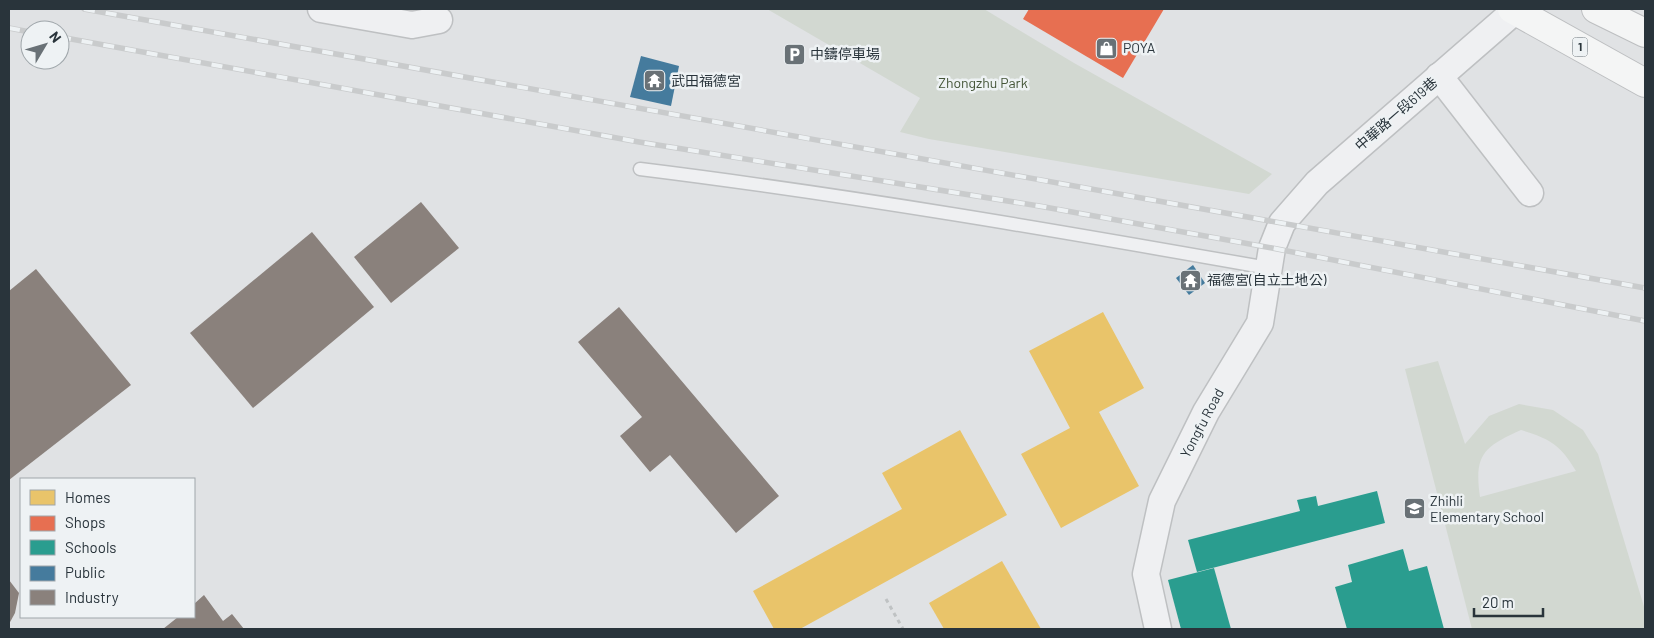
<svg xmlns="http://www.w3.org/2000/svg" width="1654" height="638" font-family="Barlow,'Noto Sans TC',sans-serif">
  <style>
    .green { fill: #d2d8d1; fill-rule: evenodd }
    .homes { fill: #e9c46a }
    .shops { fill: #e76f51 }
    .schools { fill: #2a9d8f }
    .public { fill: #457b9d }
    .industry { fill: #8a817c }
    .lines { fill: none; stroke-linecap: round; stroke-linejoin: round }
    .service-casing { stroke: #bec0c2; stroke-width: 15 }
    .minor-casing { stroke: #bec0c2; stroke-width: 29 }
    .primary-casing { stroke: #bdbfc1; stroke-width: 30 }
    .path { stroke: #bfc2c3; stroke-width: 3; stroke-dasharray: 4 4; stroke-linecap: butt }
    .service { stroke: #eff0f2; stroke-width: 12 }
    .minor { stroke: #eff0f2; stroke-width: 26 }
    .primary { stroke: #f4f5f5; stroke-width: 28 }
    .rail-casing { stroke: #c9cbcc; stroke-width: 5.5 }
    .rail { stroke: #eef2f4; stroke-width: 4; stroke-dasharray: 11; stroke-linecap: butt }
    .labels { text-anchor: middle; stroke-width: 5; stroke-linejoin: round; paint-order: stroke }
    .shield { fill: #eef2f4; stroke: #646d72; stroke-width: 1 }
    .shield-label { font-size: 12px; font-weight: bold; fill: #29343b }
    .poi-label { font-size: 14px; fill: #29343b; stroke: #eef2f4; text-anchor: start }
    .park-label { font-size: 14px; fill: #445538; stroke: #eef2f4 }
    .street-label { font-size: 14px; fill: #29343b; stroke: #eef2f4 }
  </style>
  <rect width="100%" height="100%" fill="#e0e2e4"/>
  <g class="green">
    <path d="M767,9H984L1074,63L1272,174L1249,194L929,139L900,132L920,98Z"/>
    <path d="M1438,361L1465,444L1489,416L1519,404L1553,410L1583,430L1598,454L1645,610V629H1472L1405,369ZM1521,430C1550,439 1560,444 1576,471L1480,497C1474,455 1483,447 1521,430Z"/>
  </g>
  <g class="homes">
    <path d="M1103,312L1144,388L1099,412L1139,486L1061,528L1021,454L1070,428L1029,351Z"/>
    <path d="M960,430L1007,515L800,629H774L753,591L902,509L882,473Z"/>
    <path d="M1002,561L1041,629H944L929,603Z"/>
  </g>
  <path class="shops" d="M1029,9H1164L1123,78L1023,19Z"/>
  <g class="schools">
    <path d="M1377,491L1385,523L1197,572L1188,540L1300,511L1297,500L1316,496L1318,506Z"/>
    <path d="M1403,549L1409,571L1427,566L1444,629H1347L1335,587L1352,582L1348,565Z"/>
    <path d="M1214,568L1231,629H1181L1168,580Z"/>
  </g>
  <g class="public">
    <path d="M641,56L679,66L671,106L630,97Z"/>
    <path d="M1193,265L1205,283L1189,295L1176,278Z"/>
  </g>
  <g class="industry">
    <path d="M421,202L459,248L391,303L354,257Z"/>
    <path d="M312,232L374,307L253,408L190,333Z"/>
    <path d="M36,269L131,385L9,480V291Z"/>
    <path d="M619,307L779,496L736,533L670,455L650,472L620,436L642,417L578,342Z"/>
    <path d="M9,580L19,593L15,613L9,624Z"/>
    <path d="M204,595L223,621L232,614L244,629H163L178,617H194V604Z"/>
  </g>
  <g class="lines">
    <defs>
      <path id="service" d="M640,169C850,195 1059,231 1268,268"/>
      <g id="minor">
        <path d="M321,9L412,25L439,20"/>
        <path d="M1439,76L1530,193"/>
        <path d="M1158,629L1146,574L1162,501L1206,412L1260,323L1272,248L1282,223L1317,183L1517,9"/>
      </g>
      <g id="primary">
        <path d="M1512,9L1645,83"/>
        <path d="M1596,9L1645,33"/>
      </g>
    </defs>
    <use href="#service" class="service-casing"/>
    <use href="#minor" class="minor-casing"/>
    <use href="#primary" class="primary-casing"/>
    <path class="path" d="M886,599L903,629"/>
    <use href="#service" class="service"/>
    <use href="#minor" class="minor"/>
    <use href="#primary" class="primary"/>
    <defs>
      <g id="rail">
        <path d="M84,9L1645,288"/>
        <path d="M9,28L30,32"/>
        <path d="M60,37L639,142L1039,206L1272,248L1645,321"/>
      </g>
    </defs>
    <use href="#rail" class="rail-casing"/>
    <use href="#rail" class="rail"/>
  </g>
  <defs>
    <symbol id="shop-square" viewBox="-11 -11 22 22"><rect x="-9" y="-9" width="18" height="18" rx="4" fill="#697176" stroke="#eef2f4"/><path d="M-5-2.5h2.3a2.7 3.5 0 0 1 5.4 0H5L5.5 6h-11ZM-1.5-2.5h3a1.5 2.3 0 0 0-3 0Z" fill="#fff"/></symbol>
    <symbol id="parking-square" viewBox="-11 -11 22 22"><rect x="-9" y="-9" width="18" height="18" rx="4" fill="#697176" stroke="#eef2f4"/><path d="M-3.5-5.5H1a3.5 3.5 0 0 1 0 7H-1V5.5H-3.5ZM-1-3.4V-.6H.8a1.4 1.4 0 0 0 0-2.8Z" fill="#fff"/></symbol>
    <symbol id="temple-square" viewBox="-11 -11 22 22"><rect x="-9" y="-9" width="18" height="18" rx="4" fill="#697176" stroke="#eef2f4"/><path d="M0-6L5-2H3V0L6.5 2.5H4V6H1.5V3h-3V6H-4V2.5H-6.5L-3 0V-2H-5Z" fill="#fff"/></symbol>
    <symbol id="school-square" viewBox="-11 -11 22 22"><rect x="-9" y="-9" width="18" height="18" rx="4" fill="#697176" stroke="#eef2f4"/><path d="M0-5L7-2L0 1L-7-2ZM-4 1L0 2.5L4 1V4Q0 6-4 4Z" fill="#fff"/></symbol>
  </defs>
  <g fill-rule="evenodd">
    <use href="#shop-square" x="1094" y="36" width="25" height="25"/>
    <use href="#parking-square" x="782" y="42" width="25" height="25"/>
    <use href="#temple-square" x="642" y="68" width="25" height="25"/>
    <use href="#temple-square" x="1178" y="268" width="25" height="25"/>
    <use href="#school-square" x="1402" y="496" width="25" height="25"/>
  </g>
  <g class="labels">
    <rect class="shield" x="1572.5" y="37.5" width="15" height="19" rx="4"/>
    <g class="shield-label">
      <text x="1580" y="51">1</text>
    </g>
    <g class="poi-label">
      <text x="1123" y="53">POYA</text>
      <text x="810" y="59">中鑄停車場</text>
      <text x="671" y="86">武田福德宮</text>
      <text x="1207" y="285">福德宮(自立土地公)</text>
      <text x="1430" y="506">Zhihli<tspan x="1430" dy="16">Elementary School</tspan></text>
    </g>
    <g class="park-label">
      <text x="983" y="88">Zhongzhu Park</text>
    </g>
    <g class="street-label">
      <text transform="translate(1396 114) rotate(-41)" y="5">中華路一段619巷</text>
      <text transform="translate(1202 423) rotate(-62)" y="5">Yongfu Road</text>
    </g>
  </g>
  <rect width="1654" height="638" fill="none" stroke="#29343b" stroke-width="20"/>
  <rect x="20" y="478" width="175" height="140" fill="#eef2f4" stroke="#9fa6aa"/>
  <rect x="30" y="490" width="25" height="15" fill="#e9c46a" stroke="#9fa6aa"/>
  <text x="65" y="503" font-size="15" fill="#29343b">Homes</text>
  <rect x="30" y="516" width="25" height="15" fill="#e76f51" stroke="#9fa6aa"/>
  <text x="65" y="528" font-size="15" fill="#29343b">Shops</text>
  <rect x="30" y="540" width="25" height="15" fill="#2a9d8f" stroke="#9fa6aa"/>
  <text x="65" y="553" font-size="15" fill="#29343b">Schools</text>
  <rect x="30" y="566" width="25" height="15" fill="#457b9d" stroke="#9fa6aa"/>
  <text x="65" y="578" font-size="15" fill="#29343b">Public</text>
  <rect x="30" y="590" width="25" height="15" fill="#8a817c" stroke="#9fa6aa"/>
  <text x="65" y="603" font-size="15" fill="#29343b">Industry</text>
  <g transform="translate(45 45) rotate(52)"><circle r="24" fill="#eef2f4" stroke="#9fa6aa"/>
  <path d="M0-4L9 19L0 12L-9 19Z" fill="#697176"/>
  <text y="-8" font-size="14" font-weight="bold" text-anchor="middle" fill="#29343b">N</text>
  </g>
  <path d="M1474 608v8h69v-8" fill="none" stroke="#29343b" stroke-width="2.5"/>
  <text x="1482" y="608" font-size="15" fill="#29343b" stroke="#eef2f4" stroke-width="4" paint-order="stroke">20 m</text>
</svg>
